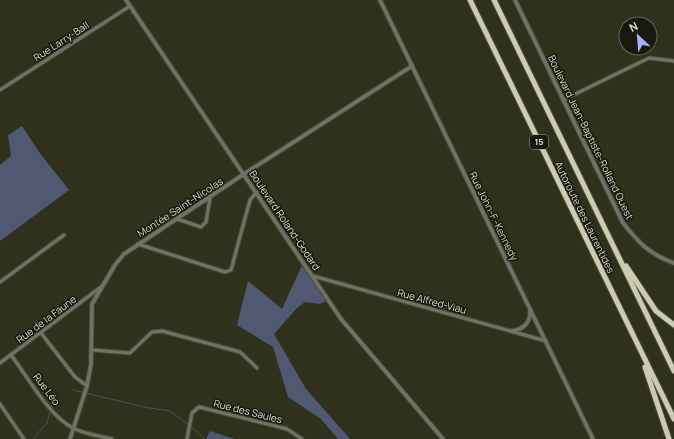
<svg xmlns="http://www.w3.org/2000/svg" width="674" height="439" font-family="Manrope,sans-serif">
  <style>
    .green { fill: #515872 }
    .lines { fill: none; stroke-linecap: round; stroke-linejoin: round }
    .stream { stroke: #4d505e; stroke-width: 1 }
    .minor-casing { stroke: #4c4d39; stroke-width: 5 }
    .tertiary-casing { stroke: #4c4d39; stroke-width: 5.5 }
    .motorway-casing { stroke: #4c4d39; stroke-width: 7 }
    .minor { stroke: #717167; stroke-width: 3 }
    .tertiary { stroke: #717167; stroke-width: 3.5 }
    .motorway { stroke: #cbccb2; stroke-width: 5 }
    .labels { text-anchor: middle; stroke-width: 3; stroke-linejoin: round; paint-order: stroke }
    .shield { fill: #18180f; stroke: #a3a397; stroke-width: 1 }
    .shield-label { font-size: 9px; font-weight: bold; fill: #deded1 }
    .street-label { font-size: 10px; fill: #deded1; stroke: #18180f }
  </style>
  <rect width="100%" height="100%" fill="#30311c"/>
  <g class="green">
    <path d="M22,126L39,152L69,190L0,241V165L11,156L8,135Z"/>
    <path d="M303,263L328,301L319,304L305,302L297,308L274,334L306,389L350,439H338L321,419L288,397L273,347L237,325L248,281L282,309Z"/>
    <path d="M210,431L234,439H206Z"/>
  </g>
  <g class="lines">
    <g class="stream">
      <path d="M73,390L144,407L170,411L188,424"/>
      <path d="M51,408L55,397"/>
      <path d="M190,426L205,439"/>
      <path d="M33,439L47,423L50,411"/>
    </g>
    <defs>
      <g id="minor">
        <path d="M0,90L130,6"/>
        <path d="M563,100L649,58L674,61"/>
        <path d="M177,219L201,227L206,222L210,198"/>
        <path d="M138,244L225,272L231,270L250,200L257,192"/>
        <path d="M313,276L546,341"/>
        <path d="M0,282L64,235"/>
        <path d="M41,333L75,377L87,386"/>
        <path d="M92,350L130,353L152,332L162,331L240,352L257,368"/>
        <path d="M11,355C27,376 49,416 73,428C84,434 99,436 112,439"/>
        <path d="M0,363L101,287"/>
        <path d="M0,404L24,439"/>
        <path d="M187,439L192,413L199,407L287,429L302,439"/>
      </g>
      <g id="tertiary">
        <path d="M126,0L341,319L443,439"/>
        <path d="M380,0L593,439"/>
        <path d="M515,0L623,223C639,243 649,254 674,263"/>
        <path d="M512,331C524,329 531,322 530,310"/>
        <path d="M70,439L87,386L91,364L92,304L115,265L124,254L244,174L412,66"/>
      </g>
      <g id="motorway">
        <path d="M470,0L674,419"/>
        <path d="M494,0L674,371"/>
        <path d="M626,266L656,311L674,325"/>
        <path d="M645,367L669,439"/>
      </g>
    </defs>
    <use href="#minor" class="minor-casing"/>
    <use href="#tertiary" class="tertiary-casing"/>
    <use href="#motorway" class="motorway-casing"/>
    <use href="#minor" class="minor"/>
    <use href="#tertiary" class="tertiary"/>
    <use href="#motorway" class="motorway"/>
  </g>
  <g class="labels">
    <rect class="shield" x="530" y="135" width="18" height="14" rx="3"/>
    <g class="shield-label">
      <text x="539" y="145">15</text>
    </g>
    <g class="street-label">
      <text transform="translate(61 41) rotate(-33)" y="4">Rue Larry-Ball</text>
      <text transform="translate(591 137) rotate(64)" y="4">Boulevard Jean-Baptiste-Rolland Ouest</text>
      <text transform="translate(180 207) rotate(-33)" y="4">Montée Saint-Nicolas</text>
      <text transform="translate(494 216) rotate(64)" y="4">Rue John-F.-Kennedy</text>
      <text transform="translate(585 217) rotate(64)" y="4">Autoroute des Laurentides</text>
      <text transform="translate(285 220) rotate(56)" y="4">Boulevard Roland-Godard</text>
      <text transform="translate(432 301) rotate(15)" y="4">Rue Alfred-Viau</text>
      <text transform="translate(46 319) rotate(-37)" y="4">Rue de la Faune</text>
      <text transform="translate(47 389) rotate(53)" y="4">Rue Léo</text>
      <text transform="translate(248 411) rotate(14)" y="4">Rue des Saules</text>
    </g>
  </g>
  <g transform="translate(638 36) rotate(334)"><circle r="19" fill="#18180f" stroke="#67675d"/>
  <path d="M0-3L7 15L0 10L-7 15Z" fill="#a1b3fd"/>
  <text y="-6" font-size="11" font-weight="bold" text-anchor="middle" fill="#deded1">N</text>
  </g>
</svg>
